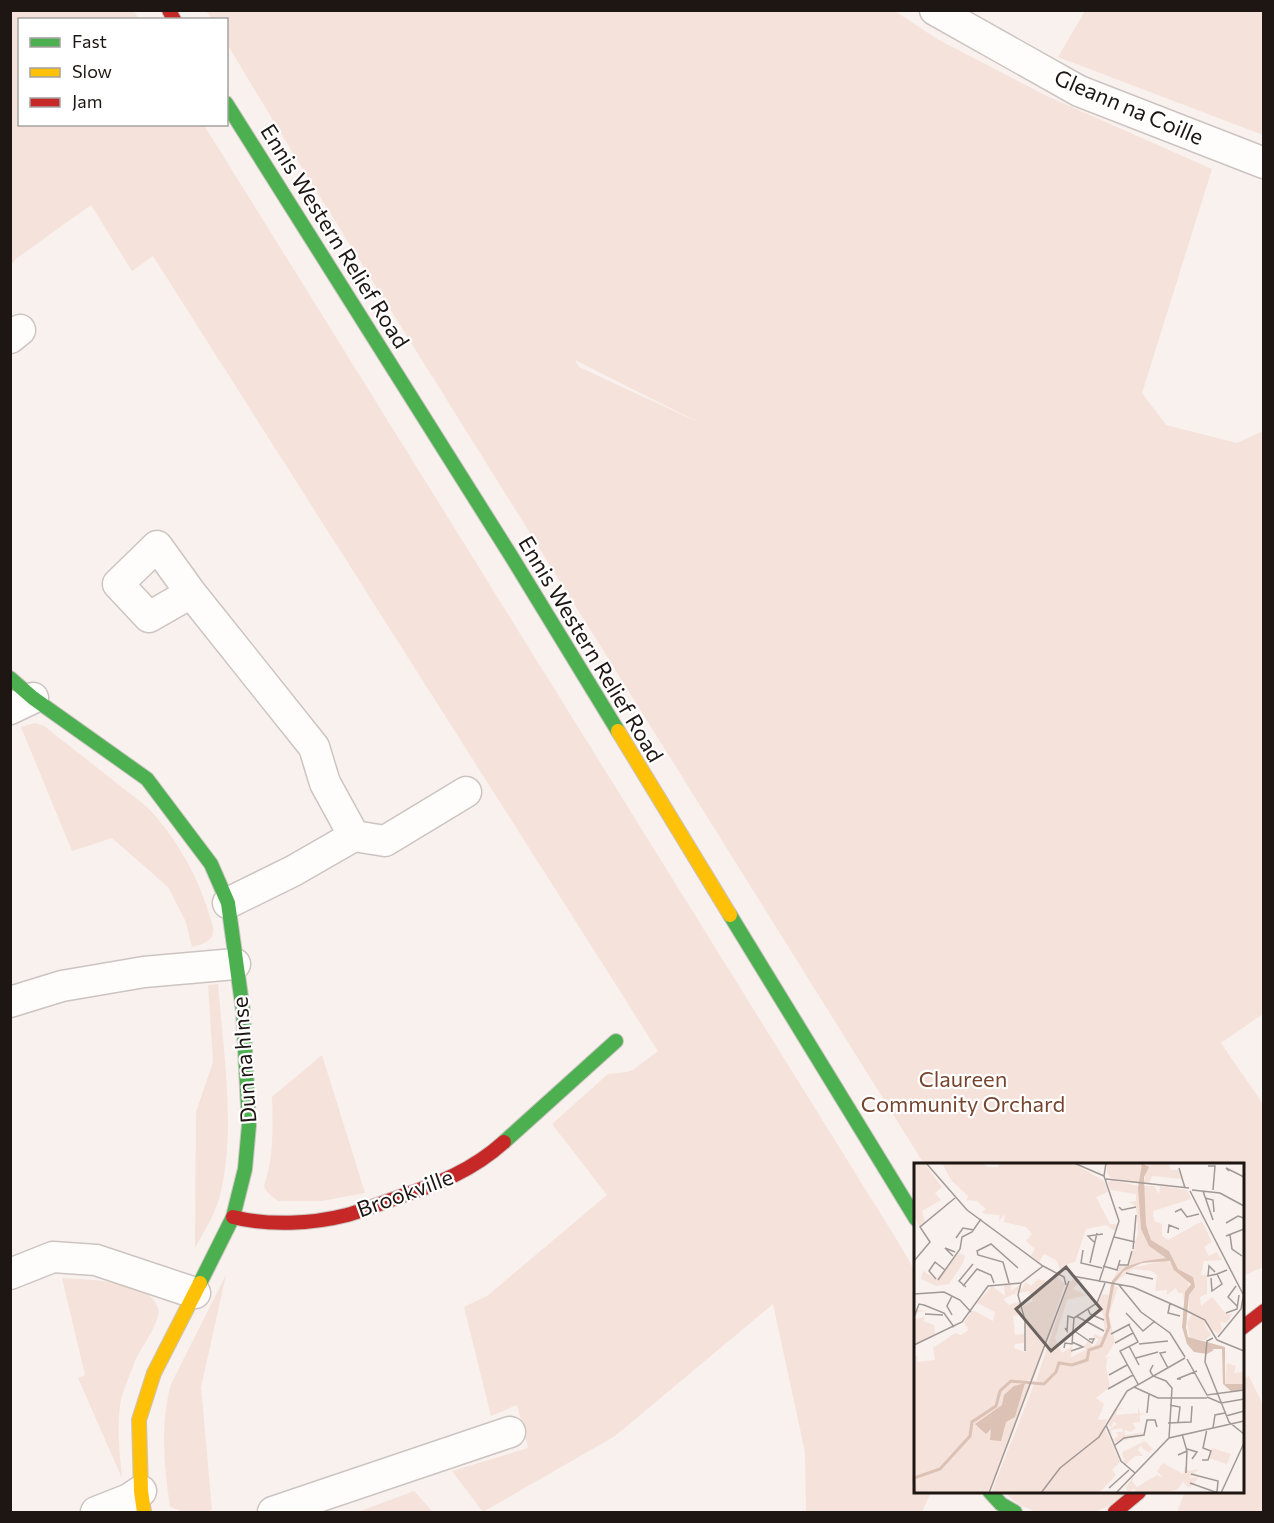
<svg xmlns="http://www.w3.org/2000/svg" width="1274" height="1523" font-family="Commissioner,sans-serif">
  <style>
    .green { fill: #f5e2da; fill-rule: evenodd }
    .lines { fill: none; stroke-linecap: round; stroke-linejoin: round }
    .street-casing { stroke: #ccc4c1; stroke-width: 33 }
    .fast-casing { stroke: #ccc4c1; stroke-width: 16 }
    .slow-casing { stroke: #ccc4c1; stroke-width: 16 }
    .jam-casing { stroke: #ccc4c1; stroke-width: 16 }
    .street { stroke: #fefdfc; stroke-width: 30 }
    .fast { stroke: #4caf50; stroke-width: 14 }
    .slow { stroke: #ffc107; stroke-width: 14 }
    .jam { stroke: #c62828; stroke-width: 14 }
    .labels { text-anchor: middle; stroke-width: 4.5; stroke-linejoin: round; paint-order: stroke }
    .street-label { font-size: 22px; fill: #1d1612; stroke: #fff }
    .park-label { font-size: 22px; fill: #77452e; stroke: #fff }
    .inset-river { fill: none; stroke: #dcc1b5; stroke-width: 3 }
    .inset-road { fill: none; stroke: #a19996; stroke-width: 1.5 }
    .view { fill: #6a635f; fill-opacity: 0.15; stroke: #6a635f; stroke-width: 3 }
    .inset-edge { fill: none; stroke: #1d1612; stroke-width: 3 }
  </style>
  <rect width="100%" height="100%" fill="#f9f1ee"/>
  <g class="green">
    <path d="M10,11H134L139,19L20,20V124L204,125L900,1245L915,1271L916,1492H931L922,1512H806L805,1452L773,1304L615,1436L483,1512L452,1471L528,1448L517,1405L491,1416L464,1307L487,1296L607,1195L552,1124L608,1074L627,1072L633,1070L658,1051L153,256L132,271L91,205L17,258L11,265Z"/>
    <path d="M206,11H895L937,39L1049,97L1212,169L1142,393L1166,425L1237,443L1263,431V1014L1221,1043L1263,1104V1267L1243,1276L1242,1164H924L302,168L227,44L226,20L212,19ZM575,360L702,424L579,367Z"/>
    <path d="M1085,11H1263V135L1058,57Z"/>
    <path d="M35,723L44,726L147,807C175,836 198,876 209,914C211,920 214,927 213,932C212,942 200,945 192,947L186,922L168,887L112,838L72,851L21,727Z"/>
    <path d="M218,984C223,1050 237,1135 219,1199C214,1216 203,1233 195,1248L196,1112L213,1062L208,985Z"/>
    <path d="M322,1055L365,1193L321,1201H278L268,1193L264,1186C274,1157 273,1128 272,1097Z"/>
    <path d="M226,1275L201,1387L212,1510C197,1515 182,1514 170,1506C164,1465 160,1424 171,1384Z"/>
    <path d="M62,1278C85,1280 150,1279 158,1308C162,1320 140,1349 135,1361C130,1374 124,1388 121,1400C116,1425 120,1453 122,1478L78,1378L85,1375Z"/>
    <path d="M1249,1376L1263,1405V1512H1177L1185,1492H1242L1243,1379Z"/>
    <path d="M414,1491L433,1512H358Z"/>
    <path d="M1004,1492H1127L1107,1507L1094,1512H1036L1020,1505Z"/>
  </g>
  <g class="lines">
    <defs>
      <g id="street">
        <path d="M935,10L1079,91L1264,163"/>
        <path d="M10,338L20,330"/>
        <path d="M191,593L157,546L118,584L149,617L191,593L314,747L325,783L354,836L293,871L228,903"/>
        <path d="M10,709L33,698"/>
        <path d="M354,836L385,841L466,792"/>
        <path d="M10,1002L62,986L144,972L235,964"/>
        <path d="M10,1274L53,1257L96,1260L195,1293"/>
        <path d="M96,1512L129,1499L141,1491"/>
        <path d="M273,1512L510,1432"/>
      </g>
      <g id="fast">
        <path d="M226,103L513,559L618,731"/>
        <path d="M10,678L33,698L147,779L211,864L228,903L243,1011L249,1125L245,1169L233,1217L200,1283"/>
        <path d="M730,915L916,1219"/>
        <path d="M504,1142L616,1041"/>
        <path d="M990,1492L1001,1504L1015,1512"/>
      </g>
      <g id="slow">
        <path d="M618,731L730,915"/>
        <path d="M144,1512L141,1491L139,1420L154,1373L200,1283"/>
      </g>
      <g id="jam">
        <path d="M169,10L174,20"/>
        <path d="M233,1217C268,1226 312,1224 347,1215C364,1210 382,1203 399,1197C438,1184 473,1170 504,1142"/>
        <path d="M1242,1328L1264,1311"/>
        <path d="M1115,1512L1139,1492"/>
      </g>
    </defs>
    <use href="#street" class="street-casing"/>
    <use href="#fast" class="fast-casing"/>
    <use href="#slow" class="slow-casing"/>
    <use href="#jam" class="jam-casing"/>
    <use href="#street" class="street"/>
    <use href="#fast" class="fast"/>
    <use href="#slow" class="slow"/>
    <use href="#jam" class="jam"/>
  </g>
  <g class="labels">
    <g class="street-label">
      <text transform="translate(1129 107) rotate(23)" y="8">Gleann na Coille</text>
      <text transform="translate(335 236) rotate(58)" y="8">Ennis Western Relief Road</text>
      <text transform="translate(591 649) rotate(59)" y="8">Ennis Western Relief Road</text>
      <text transform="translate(244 1060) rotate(-94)" y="8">Dun na hInse</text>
      <text transform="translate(405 1193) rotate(-20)" y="8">Brookville</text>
    </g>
    <g class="park-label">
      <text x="963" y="1087">Claureen<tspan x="963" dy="25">Community Orchard</tspan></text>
    </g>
  </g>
  <g transform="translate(914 1163)">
    <rect width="330" height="330" fill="#f9f1ee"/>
    <path d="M0,0H10L28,24L21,30L27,37L8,48L11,59L5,64L0,52ZM28,0H69L73,4H84L86,0H159L190,18L194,29L182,34L196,61H203L201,68L192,62L172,66L161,99L154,101L155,107L147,109L142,97L130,91L125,99L117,92L121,86L112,78L118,71L112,64L90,59L91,51L85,58L86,52L71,51L68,49L72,46L63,38L52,37L54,33L37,17ZM193,0H228L225,21L197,15L193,10ZM233,0H255L257,7H264L268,16L238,13L235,21H230ZM197,17L224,23L227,65L235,83L252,95L211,104L197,120L206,103L215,102L224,70L222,43L215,39L222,38V31L197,27L201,38L194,20ZM230,23H240L245,31L246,23L273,27L277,36L239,48L240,58L248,61V73L254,77L288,58L298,79L290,84L295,93L303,89L308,97L290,98L287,112H293V131L286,134L287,143L298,134L312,151H318L313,160L306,159L308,165L311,161L304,171L275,148V132L280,125L276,112L264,106L255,88L237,77L232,62ZM45,90L51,93L49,100L35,121L22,123L7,116L9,108L22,116ZM253,97L275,117L271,146L269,130H264L262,125L253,132V127L241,128L243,112L238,108L219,106L200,120L213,106ZM140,110L151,121L119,217H112L118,219L74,330H0V193H4L3,199L21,197L19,185L41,170L47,172L54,167L50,159L59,147L79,158L81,149L63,140L78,123L91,133L90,121H97V128L106,122L103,130L89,136L95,142L105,139L109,151L99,153L101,172L110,171V180L101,181L100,185L111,189L112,160L109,143L119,138L115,128L105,130L112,119L117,123L124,116L137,119ZM159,116H168L159,126L173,132L153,137L141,175L148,190L158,183L157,194L172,187L170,183L174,178L179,184L185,176L179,174L181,171L187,174L191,170L189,151L183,142L189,131L196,132V122L204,124L195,152L201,179L191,195L197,194L193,196L192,205L196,224L182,235L190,241L184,257L193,256L190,263L206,299L198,307L202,312L185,330H77L121,219L127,220L122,218L154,122ZM3,147L13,148L4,149L1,156L11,154L9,158L20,162L21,171L0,182V155ZM278,151L288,157L297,172L291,177L276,175L273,160ZM313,200L322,203L320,210L330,209V221H311ZM224,243L226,250L232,251L226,252V259L218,260L222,265L217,269L210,267L211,272L231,269L203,280L198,276L205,274L202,269H209L208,265L197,267L198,273L195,267L203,261L199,258L198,264L194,263L200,246L210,245L203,247L202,252L224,250ZM231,278L239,286L235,290L226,283L224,287L229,293H221L211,302L208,289ZM298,285L317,291L313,301L295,295ZM249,300L269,311L271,304L274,308L283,306L284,307L285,306L275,315L284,314L283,317L275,325L269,319L264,326L249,330H223L220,326L214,329L212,324L221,311L218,318L223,324L243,312L249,315L243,308Z" fill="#f5e2da"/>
    <path d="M228,0L235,4L230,14L232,62L237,77L255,88L264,106L279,114L281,124L275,132L272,164L274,174L311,184V221H330V226L318,229L309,221L308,186H298L300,187L293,191L280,189L273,181L268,164L271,129L277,121L260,107L256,98L228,100L210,108L198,123V118L211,104L230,98L252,95L235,83L227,66L224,25ZM111,220L101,254L92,259L87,278L76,277L77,266L72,271L61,261L88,242L90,232L100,223Z" fill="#dcc1b5"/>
    <path class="inset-river" d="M1,330L0,315L26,306L56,273L58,259L82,243L86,228L97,218L130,221L142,209L145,200L158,202L173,197L175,187L187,183L195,164L193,152L199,120"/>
    <path class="inset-road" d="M12,0L53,47L129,103L150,114L152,122M160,0L190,13M294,3H301L299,27M265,5L271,25M315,8L312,5L330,14M192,16L275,25M278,27L306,30L330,43M276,28L330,133M289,28L299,57M291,35L299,37L300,49M205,44L208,47L222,44M261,49L267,46L273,54L285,51M312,60L324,53L330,55M254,70L255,62L265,66M316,72L318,86L328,93M312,73L330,66M200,74L221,79M42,75L49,65L60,67M180,79L174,73L189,71M219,86L222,52M169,87L167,100L188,105M39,93L31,85L41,89M0,98L16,79L6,64L41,35M176,100L183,70M205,102H214L218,88M189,103L203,107L206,97M301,109L295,103L294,113L303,111M212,110L239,116M158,113L219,124L271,147L291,157L303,177M297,115L298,128L308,121L303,111L313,107M22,116L15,108L21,99L31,107M24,117L46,86L48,74L58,69L67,56M185,119L205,58L190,13L192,0M95,120L89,99L64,92L63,88L77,81L104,105M107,120L104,132L111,157V188M205,122L227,149L256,170L271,194M49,123L63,106L77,112L80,120M322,123L314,134L324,144M52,124L45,118L59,101M0,131L30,129L46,137L57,149M256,140L254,150L266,153M174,146L176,151L190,157M212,150L229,168L241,158M312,150L323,146L325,132M11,151L29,152M38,152L33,143L38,133M162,153L190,168M0,154L5,141L10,142L30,150L40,164M215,162L224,179L206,188L224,221M151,165L153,168L154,153L160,155M159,167L178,180L180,176H175M197,171L216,161M304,174L327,146L330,130M299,175L293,178L291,199L315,259L330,271M303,177L330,188M201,180L219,170M225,181L254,178M0,182L48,159L74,123L107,120L129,103M215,183L225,202M150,185L151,180L158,181L160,155L183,140L191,120M157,188L169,184L158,179M252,189L246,190L254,205M222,195L244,189M273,196L293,232L330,227M239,202L236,208L239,213L252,218L258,225L255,275M195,212L213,202M267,216H263L283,208M220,224L244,235H293M194,226L219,212M293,234L307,240L330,236M256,242L266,244L264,260M233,250L235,231M312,253L330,248M254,260L277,259L278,243M192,262L207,298L221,310M299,265L301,252L311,250M200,283L210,275L230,272L233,257H241L243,264M273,286L283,289L278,296M264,292L273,288L268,271M288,297H294L297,288L289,285L293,266M272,310L273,288M277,311L304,318L303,329M276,320L304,330M195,325L215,307M75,330L155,118M127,330L146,305L185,274L213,228L271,195M202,330L255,275L330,258M307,330L330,280"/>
    <path class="view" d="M152,104L187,146L137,188L102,146Z"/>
    <rect width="330" height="330" class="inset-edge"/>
  </g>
  <rect width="1274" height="1523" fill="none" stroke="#1d1612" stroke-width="24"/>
  <rect x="18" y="18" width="210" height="108" fill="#ffffff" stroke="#a5a2a0" stroke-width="1.5"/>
  <rect x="30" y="38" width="30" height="9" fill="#4caf50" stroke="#a5a2a0" stroke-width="1.5"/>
  <text x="72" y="48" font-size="18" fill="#1d1612">Fast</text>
  <rect x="30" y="68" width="30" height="9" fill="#ffc107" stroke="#a5a2a0" stroke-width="1.5"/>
  <text x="72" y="78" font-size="18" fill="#1d1612">Slow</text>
  <rect x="30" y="98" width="30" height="9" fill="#c62828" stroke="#a5a2a0" stroke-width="1.5"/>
  <text x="72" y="108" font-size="18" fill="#1d1612">Jam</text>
</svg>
